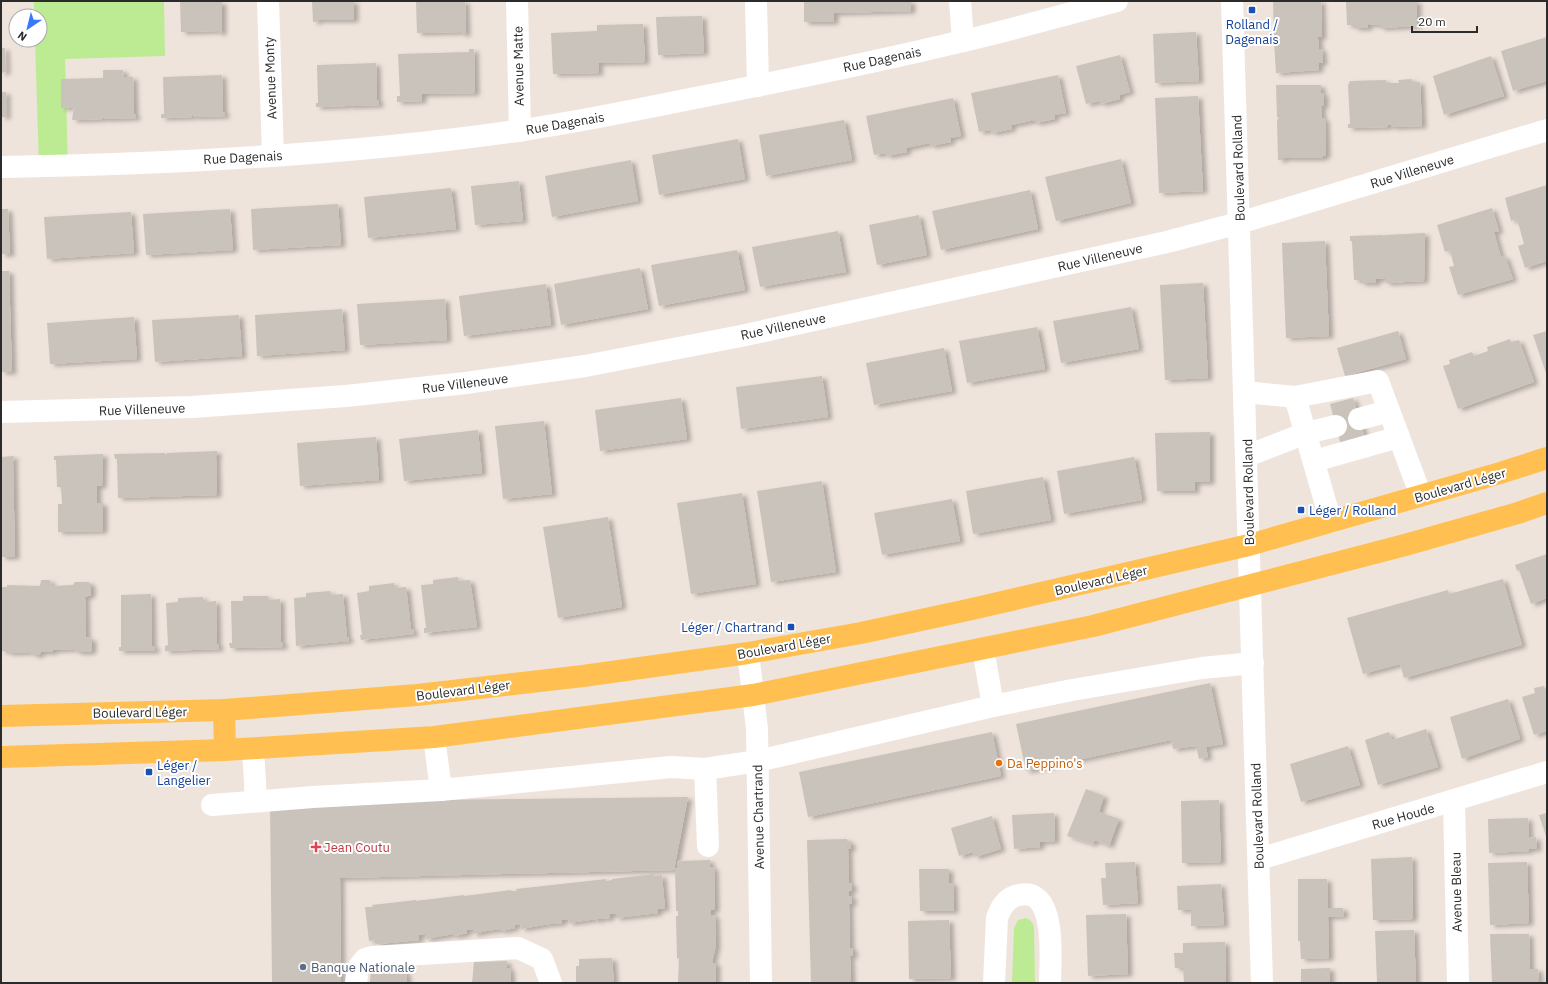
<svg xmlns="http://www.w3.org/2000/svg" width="1548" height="984" font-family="'IBM Plex Sans',sans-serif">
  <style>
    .green { fill: #bceb93 }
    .building { fill: #c9c3bb; filter: url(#shadow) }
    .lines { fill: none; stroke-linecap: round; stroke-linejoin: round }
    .minor { stroke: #fff; stroke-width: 22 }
    .major { stroke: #ffc051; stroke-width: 22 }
    .transit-dot { fill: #1a4fb4; stroke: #fff; stroke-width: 1.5 }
    .food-dot { fill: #e8710a; stroke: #fff; stroke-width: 1.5 }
    .health-dot { fill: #e0444e; stroke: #fff; stroke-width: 1.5 }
    .service-dot { fill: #5c6f8a; stroke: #fff; stroke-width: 1.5 }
    .labels { text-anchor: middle; stroke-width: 4; stroke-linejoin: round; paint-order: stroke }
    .transit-label { font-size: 13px; fill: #164399; stroke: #fff; text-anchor: start }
    .street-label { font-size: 13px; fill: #2b2b2b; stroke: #fff }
    .food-label { font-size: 13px; fill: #c56008; stroke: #fff; text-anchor: start }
    .health-label { font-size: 13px; fill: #be3a42; stroke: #fff; text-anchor: start }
    .service-label { font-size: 13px; fill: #4e5e75; stroke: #fff; text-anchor: start }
  </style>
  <defs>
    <filter id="shadow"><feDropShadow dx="4.5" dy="2.5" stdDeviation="2" flood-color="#0004"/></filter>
  </defs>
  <rect width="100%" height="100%" fill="#efe4dc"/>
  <g class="green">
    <path d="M34,1H164L165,56L65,59L68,166L39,167L35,40H40V16H34Z"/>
    <path d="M1026,918L1031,921L1034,926L1035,983H1012L1014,928L1018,920Z"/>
  </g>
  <g class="building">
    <path d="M180,1L222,2V33H218V31L181,32Z"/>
    <path d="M312,1H354V20H317V22H313Z"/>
    <path d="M416,1H465L466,34H462L461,32L417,33Z"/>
    <path d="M804,1H911V11L834,13V22H804Z"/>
    <path d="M1273,1H1321L1322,37H1318V39L1319,49H1322L1323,63H1319V70L1276,73L1274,42H1276V40L1274,39Z"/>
    <path d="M1346,1H1417V26L1380,28V25L1368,24V28H1354V25H1347Z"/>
    <path d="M702,16L704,53L658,55L656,17Z"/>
    <path d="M643,24L645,62L598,63L599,73L553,74L551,33L597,31V25Z"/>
    <path d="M1196,32L1199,81L1155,83L1153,34Z"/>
    <path d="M1547,37V81L1513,91L1501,51Z"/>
    <path d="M1,48H5L6,72L1,73Z"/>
    <path d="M469,49H474L475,93L422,94V101L397,102V96H400L398,54L469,52Z"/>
    <path d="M1120,55L1130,92L1119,95L1120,99L1101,104L1100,101L1086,104L1076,66Z"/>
    <path d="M1491,56L1504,96L1444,115L1433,76Z"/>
    <path d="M376,63L377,100H379V105L348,106L347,103L346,106L316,107V103H318L317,65Z"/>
    <path d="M103,70H123L124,77H133L134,114H136V118L105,119L103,117V119L72,120L74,107L61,108V79L103,78Z"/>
    <path d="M222,75L223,112H225V116L194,117L192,114V117L161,118V114H164L163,77Z"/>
    <path d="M1058,75L1066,113L1054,115L1055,119L1035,123V120L1011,125L1012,129L992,133L991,130L979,132L971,93Z"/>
    <path d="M1412,79V82H1420L1422,126L1391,127V125H1388V127L1348,128V124H1350L1348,85L1350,81L1386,80V83H1399L1398,80Z"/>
    <path d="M1276,85H1321V93H1324V106H1321L1322,118L1325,119L1326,155L1323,156V158H1283V160H1278L1277,120L1279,118L1277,117Z"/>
    <rect x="1" y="92" width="5" height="25"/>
    <path d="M1198,96L1203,191L1159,193L1155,98Z"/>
    <path d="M953,98L961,136L950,138L951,142L931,146L930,143L906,148L907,152L887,156L886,153L874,155L866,116Z"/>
    <path d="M844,120L852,160L766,176L759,135Z"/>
    <path d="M738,139L745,179L659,195L652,155Z"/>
    <path d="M1121,159L1131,203L1056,221L1045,177Z"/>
    <path d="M631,160L638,201L552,217L545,176Z"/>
    <path d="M519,181L523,221L475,225L471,186Z"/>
    <path d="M1547,185V261L1525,268L1518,246L1524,244L1517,219L1511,221L1505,198Z"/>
    <path d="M451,188L456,229L368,238L364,197Z"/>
    <path d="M1030,190L1038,229L941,250L932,211Z"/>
    <path d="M338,204L341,245L253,250L251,209Z"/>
    <path d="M1492,208L1499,231L1494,232L1501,257L1505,256L1513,279L1458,295L1449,267L1454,266L1450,250L1445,252L1437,225Z"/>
    <path d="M1,209H8L10,254H1Z"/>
    <path d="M230,209L233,250L146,255L143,214Z"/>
    <path d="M131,212L134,253L47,259L44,217Z"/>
    <path d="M919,215L927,255L877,265L869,225Z"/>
    <path d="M838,231L846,272L760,287L752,247Z"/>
    <path d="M1425,233L1424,281L1386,283L1385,279H1376V283H1361V280H1354L1352,241H1350V236L1383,235V236L1385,235Z"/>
    <path d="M1325,241L1329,336L1286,338L1282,243Z"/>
    <path d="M737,250L745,290L659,306L651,265Z"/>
    <path d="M640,268L648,309L561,325L554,284Z"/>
    <path d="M1,271H9L12,372H1Z"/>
    <path d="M1203,283L1208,378L1165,380L1160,285Z"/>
    <path d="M546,284L551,325L464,336L459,296Z"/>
    <path d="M445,299L447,340L360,345L357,304Z"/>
    <path d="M1131,307L1139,349L1061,363L1053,321Z"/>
    <path d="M342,309L345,350L257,356L255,315Z"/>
    <path d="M239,315L242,356L155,362L152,320Z"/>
    <path d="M134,317L137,359L50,364L47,323Z"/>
    <path d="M1037,327L1045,369L967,383L959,341Z"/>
    <path d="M1398,331L1406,359L1345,376L1337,348Z"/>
    <path d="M1547,331V376L1533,335Z"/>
    <path d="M1510,339L1511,342L1519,340L1534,382L1458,409L1443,366L1450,364L1449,360L1472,352L1474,356L1488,351L1487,347Z"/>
    <path d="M944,348L952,391L874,405L866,363Z"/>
    <path d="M822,376L828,417L741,429L736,387Z"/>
    <path d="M681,398L687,439L600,451L595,410Z"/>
    <path d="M1353,398L1365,438L1341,445L1330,404Z"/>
    <path d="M544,421L552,494L503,499L495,426Z"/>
    <path d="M478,430L482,473L404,481L399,439Z"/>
    <path d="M1210,432V482H1195V491H1157L1155,433Z"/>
    <path d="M376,437L379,480L300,486L297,443Z"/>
    <path d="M217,451V456H216L217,495L118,498L117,459H115L114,454L165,453L166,455L167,453Z"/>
    <path d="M103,454L102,486H97V503H103V531L58,532V504H62L61,487H57L56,460H54V456Z"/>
    <path d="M14,456L13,461L15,557H1V457Z"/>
    <path d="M1134,457L1142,500L1064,514L1057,471Z"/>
    <path d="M1043,477L1051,520L973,534L966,491Z"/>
    <path d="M822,481L836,572L771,582L757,491Z"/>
    <path d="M742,493L756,584L691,594L677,503Z"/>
    <path d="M952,499L960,541L882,555L874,513Z"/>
    <path d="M608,517L622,607L558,618L543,527Z"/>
    <path d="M1547,554V598L1531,604L1519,570L1517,571L1515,565Z"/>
    <path d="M458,577V581L470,580L477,627L424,633V628H426L421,585L433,584V580Z"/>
    <path d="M1503,579L1522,645L1404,678L1400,664L1363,674L1347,618L1448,590L1449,594Z"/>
    <path d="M41,580H49L51,582L52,586L73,585L75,582H88L91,584V595L85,597L86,637L92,639V650L90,652H77L74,649L53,650V652H41L39,655H33L31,652L8,653V651H1V587H7V585L40,586Z"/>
    <path d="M394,583V588L406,587L411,629H413L414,634L361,640L360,635H362L357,593L369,591V586Z"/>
    <path d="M330,591L331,595L343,594L347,637H349V641L296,646L294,598L306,597V593Z"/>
    <path d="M151,594L152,646H155V651H119V647H121V595Z"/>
    <path d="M243,596H268V600L280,599L281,642H283V647L230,648L229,643H232L231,601H243Z"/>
    <path d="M203,597L204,602L216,601L217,644H219V649L165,651V646L168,645L166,603L178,602V598Z"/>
    <path d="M1210,683L1223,744L1206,747L1208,757L1199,759L1196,746L1173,749L1171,740L1026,771L1016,724Z"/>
    <path d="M1544,686L1545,689H1547V731L1534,735L1522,697L1535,693L1534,688Z"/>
    <path d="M1508,699L1520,739L1462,759L1450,717Z"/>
    <path d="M1426,729L1438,767L1378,785L1365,740L1389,732L1392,740Z"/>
    <path d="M992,732L1001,776L808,817L799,772Z"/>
    <path d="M1348,746L1360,785L1301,802L1290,764Z"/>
    <path d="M1086,789L1104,796L1099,812L1119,819L1109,846L1095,840L1093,844L1067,836Z"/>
    <path d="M688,797L674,870L340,878L341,983H272L270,802Z"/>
    <path d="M1219,800L1221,862L1182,863L1181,801Z"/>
    <path d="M1054,813L1055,841L1040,842V847L1014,849L1012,815Z"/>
    <path d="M1547,813V839L1539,815Z"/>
    <path d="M992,816L1001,849L975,857L973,852L959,856L951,828Z"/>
    <path d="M1528,818L1529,838L1536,837L1537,849H1529V851L1489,853L1488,819Z"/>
    <path d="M847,839L848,842H851V849H848L849,883H852V891H849V896H852V904H849L850,948H853V956H850L851,983H811L807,840Z"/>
    <path d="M1412,857L1413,919L1373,920L1371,859Z"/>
    <path d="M710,860V867H714L715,910H711V915H715L716,945L712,963H716V983H678L679,958L677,959L676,916H678V911H676L675,868H677V861Z"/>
    <path d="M1135,862L1138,903L1103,905L1101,878H1106L1105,863Z"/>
    <path d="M1527,862L1529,923L1490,925L1488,863Z"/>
    <path d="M919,869H949V883H953L954,911H920Z"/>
    <path d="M654,874V876L662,875L665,909H658V913L616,918V914H610V918L598,919V923L596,919L569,923L568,919L562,920V923L550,924V926L549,924L521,929L520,924L514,925L515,928L501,931V929L486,931L473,934V929L467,930V933L455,936L453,934L426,939L425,934L419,935V940L379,944H377V940L369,941L365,907H373L372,905L416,900V901L464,895V896L511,890V891H517L516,889L606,879V881L612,880V879Z"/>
    <path d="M1298,879H1327L1328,908H1343L1344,916L1328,917L1329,958L1301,959L1300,941H1298Z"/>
    <path d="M1221,884L1224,925L1191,926V910H1178L1177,886Z"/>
    <path d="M1126,914L1128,974L1088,976L1086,915Z"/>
    <path d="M949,920L951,978L909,979L908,921Z"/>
    <path d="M1414,930L1416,983H1377L1375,931Z"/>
    <path d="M1490,934H1529L1530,969H1538L1539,982L1492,983Z"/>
    <path d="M1225,942L1226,983H1184L1183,968H1175L1174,953H1183V943Z"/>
    <path d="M612,958L614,983H576V966H579V959Z"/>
    <path d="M507,961V968H510L511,983H472L474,962Z"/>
    <path d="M403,964L404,972H406L407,983H370L371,965Z"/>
    <path d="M1330,968V983H1301V969Z"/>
  </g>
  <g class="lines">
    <g class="minor">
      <path d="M268,1L273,156"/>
      <path d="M517,1L520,131"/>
      <path d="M756,1L758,86"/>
      <path d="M960,1L963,41"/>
      <path d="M1232,1L1262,983"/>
      <path d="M1,167C173,164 352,155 523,130C577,122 631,111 685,100C778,82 871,63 963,41C1015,29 1066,14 1117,1"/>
      <path d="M1245,392L1295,397"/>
      <path d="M1,412L192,407L346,396L466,383L585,366L741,336L1167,242L1239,223L1547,130"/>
      <path d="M1359,419L1389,411"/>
      <path d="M1247,456L1306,433L1336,426"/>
      <path d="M1314,461L1399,437"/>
      <path d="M1331,522L1295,397L1378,381L1421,496"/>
      <path d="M983,649L993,706"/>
      <path d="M748,653L757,729L761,983"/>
      <path d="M253,748L256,801"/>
      <path d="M705,769L708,846"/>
      <path d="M441,790L671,767L705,769L758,761L993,706L1072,690L1202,668L1253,663"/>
      <path d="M1454,801L1458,983"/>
      <path d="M212,805L313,797L441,790L434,737"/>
      <path d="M1259,859L1547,772"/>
      <path d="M356,983L358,968L365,959L373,957L518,948L542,959L551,983"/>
      <path d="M994,983L997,918C1001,906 1007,897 1019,895C1058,886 1050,962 1050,983"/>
    </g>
    <g class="major">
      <path d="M224,710L225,750"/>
      <path d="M1,716L224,710L417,695L583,676L748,653L861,633L972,609L1249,545L1500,473L1547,458"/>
      <path d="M1,757L225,750L434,737L753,695L1093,626L1405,545L1518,513L1547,503"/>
    </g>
  </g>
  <g class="transit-dot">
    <rect x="1248" y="6" width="8" height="8" rx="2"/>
    <rect x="1297" y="506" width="8" height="8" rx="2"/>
    <rect x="787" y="623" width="8" height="8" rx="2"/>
    <rect x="145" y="768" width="8" height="8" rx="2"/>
  </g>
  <circle class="food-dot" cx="999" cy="763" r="4"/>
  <path class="health-dot" d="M314 841h4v4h4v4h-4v4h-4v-4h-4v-4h4z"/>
  <circle class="service-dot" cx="303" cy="967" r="4"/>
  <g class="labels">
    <g class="transit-label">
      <text x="1252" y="29" text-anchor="middle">Rolland /<tspan x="1252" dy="15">Dagenais</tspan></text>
      <text x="1309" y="515">Léger / Rolland</text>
      <text x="783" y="632" text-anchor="end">Léger / Chartrand</text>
      <text x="157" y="770">Léger /<tspan x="157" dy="15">Langelier</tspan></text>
    </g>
    <g class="street-label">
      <text transform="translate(882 59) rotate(-12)" y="5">Rue Dagenais</text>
      <text transform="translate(518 66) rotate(-91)" y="5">Avenue Matte</text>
      <text transform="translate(270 78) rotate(-92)" y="5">Avenue Monty</text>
      <text transform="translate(565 123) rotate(-10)" y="5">Rue Dagenais</text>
      <text transform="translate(243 157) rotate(-3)" y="5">Rue Dagenais</text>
      <text transform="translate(1238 168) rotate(-92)" y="5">Boulevard Rolland</text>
      <text transform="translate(1412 171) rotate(-17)" y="5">Rue Villeneuve</text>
      <text transform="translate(1100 257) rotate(-13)" y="5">Rue Villeneuve</text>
      <text transform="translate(783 326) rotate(-12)" y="5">Rue Villeneuve</text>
      <text transform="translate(465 383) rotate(-7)" y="5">Rue Villeneuve</text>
      <text transform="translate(142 409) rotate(-2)" y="5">Rue Villeneuve</text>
      <text transform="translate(1460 485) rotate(-16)" y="5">Boulevard Léger</text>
      <text transform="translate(1248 492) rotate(-91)" y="5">Boulevard Rolland</text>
      <text transform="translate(1101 580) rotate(-13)" y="5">Boulevard Léger</text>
      <text transform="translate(784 646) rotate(-10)" y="5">Boulevard Léger</text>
      <text transform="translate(463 690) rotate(-7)" y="5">Boulevard Léger</text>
      <text transform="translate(140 712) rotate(-1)" y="5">Boulevard Léger</text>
      <text transform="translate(1257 816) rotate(-92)" y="5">Boulevard Rolland</text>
      <text transform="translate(1403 816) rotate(-16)" y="5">Rue Houde</text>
      <text transform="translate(758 817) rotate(-91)" y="5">Avenue Chartrand</text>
      <text transform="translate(1456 892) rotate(-91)" y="5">Avenue Bleau</text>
    </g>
    <g class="food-label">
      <text x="1007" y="768">Da Peppino's</text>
    </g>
    <g class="health-label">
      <text x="324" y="852">Jean Coutu</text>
    </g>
    <g class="service-label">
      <text x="311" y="972">Banque Nationale</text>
    </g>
  </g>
  <rect width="1548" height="984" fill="none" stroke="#2b2b2b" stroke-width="4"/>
  <g transform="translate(28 28) rotate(215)"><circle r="19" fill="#ffffff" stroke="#aaaaaa"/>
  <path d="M0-3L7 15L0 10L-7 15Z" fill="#3977ff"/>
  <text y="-6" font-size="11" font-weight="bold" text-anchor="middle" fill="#2b2b2b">N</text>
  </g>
  <path d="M1412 26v6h65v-6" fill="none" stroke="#2b2b2b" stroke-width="2"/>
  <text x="1418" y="26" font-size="12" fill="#2b2b2b" stroke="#ffffff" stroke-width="3" paint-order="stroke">20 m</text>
</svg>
